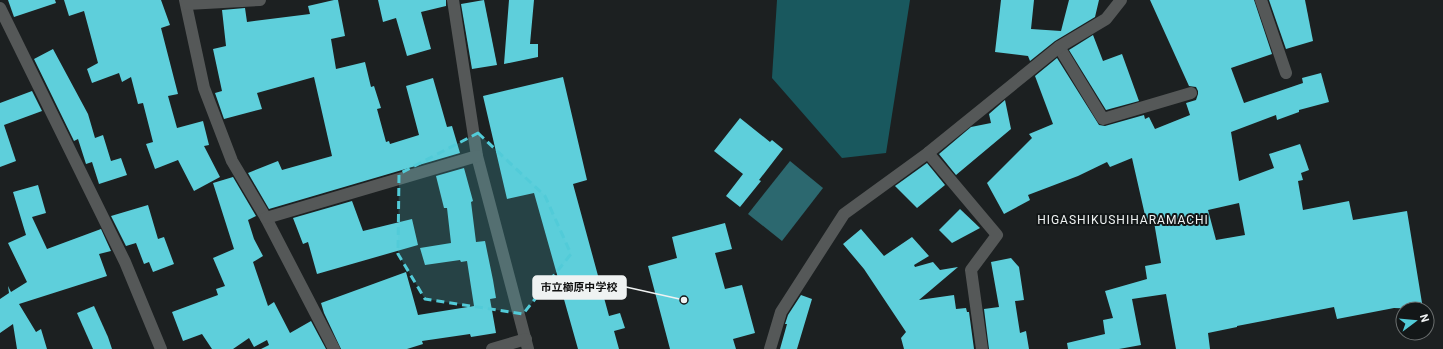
<svg xmlns="http://www.w3.org/2000/svg" width="1443" height="349" font-family="Roboto,'Noto Sans JP',sans-serif">
  <style>
    .forest { fill: #19585e }
    .water { fill: #2c686f }
    .building { fill: #5ecfdb; fill-rule: evenodd }
    .lines { fill: none; stroke-linecap: round; stroke-linejoin: round }
    .street { stroke: #555858; stroke-width: 12 }
    .marked { fill: #52cbd8; fill-opacity: 0.2; stroke: #52cbd8; stroke-width: 3; stroke-dasharray: 8 5; stroke-linejoin: round }
    .labels { text-anchor: middle; stroke-width: 4; stroke-linejoin: round; paint-order: stroke }
    .quarter-label { font-size: 12px; letter-spacing: 1px; fill: #eff2f2; stroke: #131718 }
    .leader { fill: none; stroke: #eff2f2; stroke-width: 1.5 }
    .callout-dot { fill: #eff2f2; stroke: #131718; stroke-width: 1.5 }
    .callout { fill: #eff2f2; stroke: #eff2f2; stroke-width: 1.5 }
    .callout-label { font-size: 11px; text-anchor: middle; font-weight: bold; fill: #111 }
  </style>
  <rect width="100%" height="100%" fill="#1c2021"/>
  <path class="forest" d="M777,0H910L886,153L842,158L772,78Z"/>
  <path class="water" d="M790,161L823,188L782,241L748,214Z"/>
  <g class="building">
    <path d="M8,0H55L56,3L14,17Z"/>
    <path d="M64,0H161L170,25L161,28L178,94L168,96L177,128L203,121L209,145L204,146L220,177L194,191L178,160L155,169L146,144L153,142L143,103L138,104L131,77L122,82L119,73L92,83L87,69L98,63L84,11L69,16Z"/>
    <path d="M334,0H338L345,36L331,39L336,69L365,62L371,87L374,86L381,108L377,109L386,142L389,141L390,144L419,135L406,86L433,78L447,127L452,126L460,153L269,209L248,173L278,161L282,170L332,156L314,77L257,93L262,109L224,119L215,93L222,91L213,49L226,46L222,10L245,8L247,22L310,14L308,6Z"/>
    <path d="M378,0H446V6L421,12L431,49L407,56L396,18L383,22Z"/>
    <path d="M484,0L497,65L472,69L461,4Z"/>
    <path d="M509,0H534L530,44H538V57L504,64Z"/>
    <path d="M1001,0H1034L1031,29L1061,31L1069,0H1099L1095,17L1055,41L1030,61L1028,56L995,52Z"/>
    <path d="M1150,0H1254L1272,54L1231,68L1244,103L1303,83L1302,78L1321,73L1329,102L1299,110V112L1277,120L1276,115L1231,132L1239,181L1274,168L1269,154L1300,144L1309,170L1301,173L1303,180L1298,181L1303,210L1349,201L1353,220L1407,211L1423,309L1394,308L1337,319L1334,307L1237,326V327L1208,333L1210,349H1176L1166,294L1132,299L1141,345L1119,349H1068L1067,343L1105,334L1103,320L1113,318L1105,291L1147,279L1145,266L1161,263L1154,222L1147,224L1132,158L1110,167L1107,162L1078,176L1028,195L1030,200L1004,214L987,183L1032,138L1029,134L1053,124L1035,76L1057,58L1099,125L1105,126L1144,115L1145,119L1149,117L1155,129L1190,115L1186,103L1196,100L1198,94V91L1196,87L1189,86ZM1239,203L1245,235L1216,240L1208,210Z"/>
    <path d="M1269,0H1305L1313,41L1286,49Z"/>
    <path d="M1093,35L1103,61L1122,54L1139,101L1106,110L1069,50Z"/>
    <path d="M53,49L88,114L95,138L103,135L111,161L121,158L127,175L99,184L92,162L86,164L78,139L74,141L34,59Z"/>
    <path d="M563,77L587,180L573,184L609,316L620,313L625,328L614,331L619,349H578L534,193L507,199L483,96Z"/>
    <path d="M32,91L42,111L4,125L16,161L0,167V103Z"/>
    <path d="M1005,100L1011,129L956,175L939,154L971,127L991,123L989,114Z"/>
    <path d="M740,118L770,142L772,140L783,149L759,180L761,181L740,207L726,196L743,174L714,151Z"/>
    <path d="M927,163L945,185L917,208L895,186Z"/>
    <path d="M464,168L473,201L471,202L476,242L485,241L493,280L496,298L490,299L496,333L471,337L470,334L422,341L423,344L407,349H341L324,313L321,303L406,272L418,315L474,306L467,261L461,262L460,260L425,265L420,248L451,243L447,208H444L436,176Z"/>
    <path d="M233,177L256,216L248,220L254,239L263,256L253,262L268,306L274,302L290,333L311,321L326,349H261L269,345L267,340L254,347L249,338L233,349H212L202,334L183,341L172,312L218,295L216,289L225,286L213,258L234,249L213,183Z"/>
    <path d="M38,185L46,213L32,217L47,249L101,229L111,251L99,254L107,276L19,304L36,332L41,329L47,349H17L13,324L0,333V299L9,293L8,286L11,292L27,282L8,243L26,235L13,192Z"/>
    <path d="M352,201L363,231L412,219L418,245L317,274L308,242L303,244L293,218Z"/>
    <path d="M148,205L158,239L164,237L174,264L153,272L149,262L144,264L136,243L126,246L111,216Z"/>
    <path d="M960,209L980,228L952,243L939,230Z"/>
    <path d="M725,223L732,249L715,253L725,289L742,285L755,333L733,339L736,349H670L648,266L677,258L672,237Z"/>
    <path d="M861,229L884,256L912,237L929,256L914,265L915,267L933,262L940,270L958,267L919,300L954,295L956,309L966,308L967,312H969L974,349H904L901,338L906,332L864,269L843,244Z"/>
    <path d="M1011,258L1019,267L1024,300L1015,301L1020,333L1026,331L1029,349H989L984,309L999,307L991,262Z"/>
    <path d="M801,295L812,299L797,349H780L787,324H785L788,315Z"/>
    <path d="M94,306L108,337L112,349H93L77,313Z"/>
  </g>
  <g class="lines">
    <g class="street">
      <path d="M185,0L204,88L232,161L266,218L334,349"/>
      <path d="M453,0L477,156L528,349"/>
      <path d="M1261,0L1286,73"/>
      <path d="M187,4L260,0"/>
      <path d="M0,8L125,262L161,349"/>
      <path d="M1059,47L1103,119L1191,93"/>
      <path d="M928,153L997,235L971,270L982,349"/>
      <path d="M266,218L477,156"/>
      <path d="M492,349L526,339"/>
      <path d="M770,349L781,312L844,214L928,153L1059,47L1106,19L1121,0"/>
    </g>
  </g>
  <path class="marked" d="M478,133L545,196L571,254L523,314L425,299L398,254L399,174Z"/>
  <g class="labels">
    <g class="quarter-label">
      <text x="1123" y="224">HIGASHIKUSHIHARAMACHI</text>
    </g>
  </g>
  <path class="leader" d="M684 300L626 287"/>
  <circle class="callout-dot" cx="684" cy="300" r="4"/>
  <rect class="callout" x="533" y="276" width="93" height="23" rx="4"/>
  <g class="callout-label">
    <text x="579" y="291">市立櫛原中学校</text>
  </g>
  <g transform="translate(1415 321) rotate(74)"><circle r="19" fill="#131718" stroke="#6b6f6f"/>
  <path d="M0-3L7 15L0 10L-7 15Z" fill="#52cbd8"/>
  <text y="-6" font-size="11" font-weight="bold" text-anchor="middle" fill="#eff2f2">N</text>
  </g>
</svg>
